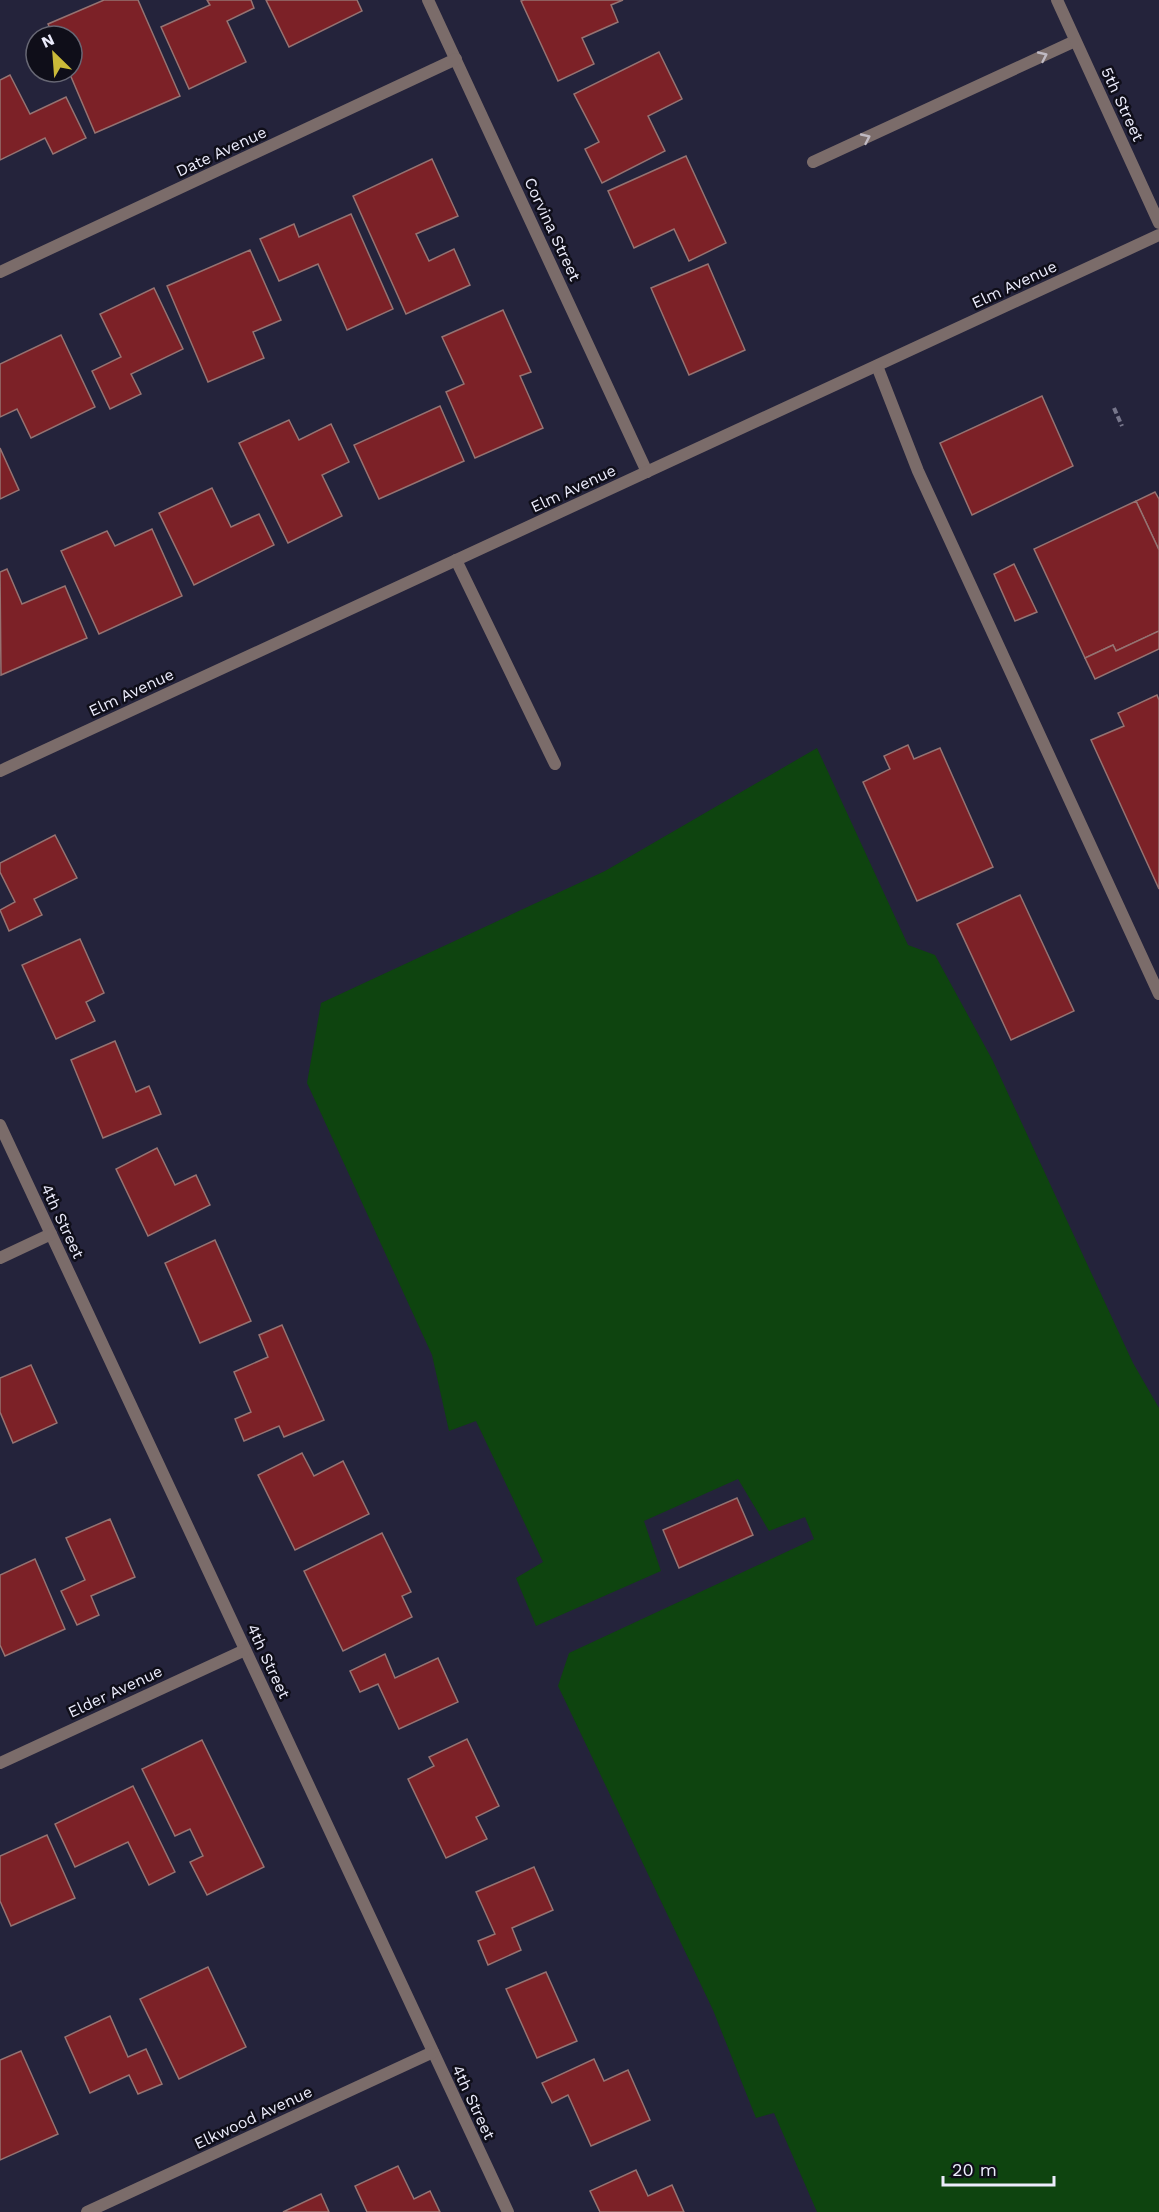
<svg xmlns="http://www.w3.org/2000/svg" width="1159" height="2212" font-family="'Work Sans',sans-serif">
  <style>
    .green { fill: #0e440f }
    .building { fill: #7c2127; stroke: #957372; stroke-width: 1.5 }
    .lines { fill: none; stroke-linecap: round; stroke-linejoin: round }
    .path { stroke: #77768b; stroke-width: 4; stroke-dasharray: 6 3; stroke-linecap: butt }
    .service { stroke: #7b6c6a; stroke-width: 12 }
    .minor { stroke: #7b6c6a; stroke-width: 12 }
    .tertiary { stroke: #7b6c6a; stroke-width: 12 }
    .oneway { stroke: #bfb9c2 }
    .labels { text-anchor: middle; stroke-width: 5; stroke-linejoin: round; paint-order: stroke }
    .street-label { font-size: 16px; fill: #ececfc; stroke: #0f0e19 }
  </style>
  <rect width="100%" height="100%" fill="#24233b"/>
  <path class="green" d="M817,748L908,945L935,955L993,1061L1133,1363L1159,1408V2212H817L774,2113L756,2118L713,2010L558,1686L569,1653L814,1539L805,1517L769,1531L738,1479L644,1521L661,1571L536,1626L516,1578L543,1562L476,1421L449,1431L432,1355L307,1083L321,1003L605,871Z"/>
  <g class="building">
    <path d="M104,0H138L180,96L95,133L69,72H72V36H53L48,24Z"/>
    <path d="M207,0H251L254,8L227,21L246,62L189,89L161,27L210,5Z"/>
    <path d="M266,0H357L362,11L289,47Z"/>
    <path d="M524,0H623L611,5L618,22L582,38L594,64L558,81L521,1Z"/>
    <path d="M659,52L682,99L648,116L665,151L602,183L585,149L599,142L574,94Z"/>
    <path d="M10,75L30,114L66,97L86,138L53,154L45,138L0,160V80Z"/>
    <path d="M686,156L726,243L689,261L674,229L634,248L608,191Z"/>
    <path d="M432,159L458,216L416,234L429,261L454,249L470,285L406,314L353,196Z"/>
    <path d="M351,214L393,309L347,330L318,264L279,281L260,239L294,224L299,237Z"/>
    <path d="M250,250L281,320L253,332L264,358L208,382L167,286Z"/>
    <path d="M708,264L745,350L689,375L651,288Z"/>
    <path d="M154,288L183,349L131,374L141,394L110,409L92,371L121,357L100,314Z"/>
    <path d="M503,310L531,372L520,376L543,428L475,458L446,392L464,384L442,337Z"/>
    <path d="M61,335L95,407L31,438L17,409L0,417V364Z"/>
    <path d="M1042,396L1073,466L972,515L940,443Z"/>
    <path d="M440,406L464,461L379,499L354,445Z"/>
    <path d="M289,420L299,440L331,424L349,462L322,475L342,516L288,543L239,443Z"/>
    <path d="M0,448L19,490L0,499Z"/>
    <path d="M212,488L231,527L259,514L274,545L194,585L159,513Z"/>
    <path d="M1155,492L1159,499V550L1136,501Z"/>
    <path d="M1136,501L1159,550V631L1116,651L1113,645L1085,658L1034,549Z"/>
    <path d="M152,529L182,596L99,634L61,551L107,531L115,546Z"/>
    <path d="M1014,564L1037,612L1015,621L994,574Z"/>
    <path d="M7,569L22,604L65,586L87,638L1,675L0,572Z"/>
    <path d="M1159,631V649L1095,679L1085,658L1113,645L1116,651Z"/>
    <path d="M1157,695L1159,700V889L1091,740L1124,726L1118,713Z"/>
    <path d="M908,745L914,759L940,748L993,867L917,901L863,782L890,769L884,756Z"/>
    <path d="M55,835L77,878L34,899L42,915L9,931L0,910L15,902L0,872V863Z"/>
    <path d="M1020,895L1074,1011L1011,1040L957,924Z"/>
    <path d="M80,939L104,993L86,1002L95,1021L56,1039L22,965Z"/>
    <path d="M115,1041L136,1092L149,1086L161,1114L103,1138L71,1060Z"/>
    <path d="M157,1148L175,1185L196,1175L210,1205L148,1236L116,1169Z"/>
    <path d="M215,1240L251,1321L200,1343L165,1263Z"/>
    <path d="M282,1325L324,1420L284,1437L279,1426L244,1441L235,1419L251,1412L234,1372L268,1357L259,1335Z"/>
    <path d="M31,1365L57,1423L13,1443L0,1412V1378Z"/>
    <path d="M302,1453L314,1476L343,1461L369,1514L295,1550L258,1475Z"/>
    <path d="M737,1498L753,1535L679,1568L663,1530Z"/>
    <path d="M110,1519L135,1577L91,1596L99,1615L77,1625L61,1591L85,1580L66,1538Z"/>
    <path d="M382,1533L411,1592L402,1596L412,1617L343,1651L304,1571Z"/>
    <path d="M35,1559L65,1629L5,1656L0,1645V1575Z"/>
    <path d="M385,1654L395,1678L438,1658L458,1702L399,1729L378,1684L360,1692L350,1671Z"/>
    <path d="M467,1739L499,1806L476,1817L487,1839L446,1858L408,1779L434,1766L429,1757Z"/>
    <path d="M202,1740L264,1867L207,1895L190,1862L203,1856L190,1829L175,1836L142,1769Z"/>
    <path d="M133,1786L175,1872L149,1885L128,1842L75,1867L55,1824Z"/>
    <path d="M47,1835L75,1898L11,1926L0,1901V1856Z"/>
    <path d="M534,1867L553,1910L512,1928L521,1950L488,1965L478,1941L495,1934L476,1892Z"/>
    <path d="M208,1967L246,2047L179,2079L140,1999Z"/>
    <path d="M546,1972L577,2041L537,2058L506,1989Z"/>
    <path d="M110,2016L128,2057L146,2049L162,2084L138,2094L129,2075L90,2093L65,2037Z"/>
    <path d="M21,2051L58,2134L0,2160V2060Z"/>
    <path d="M594,2059L604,2081L628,2070L650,2120L591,2146L568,2095L552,2103L542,2083Z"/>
    <path d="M398,2166L414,2199L430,2191L440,2212H367L355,2186Z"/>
    <path d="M636,2170L648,2196L672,2185L684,2212H600L590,2191Z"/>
    <path d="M321,2194L329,2212H283Z"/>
  </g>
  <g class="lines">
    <path class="path" d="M1114,408L1122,426"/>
    <g class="service">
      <path d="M813,162L1075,41"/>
      <path d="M877,366L918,471L1159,994"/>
      <path d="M456,560L555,764"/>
    </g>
    <g class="minor">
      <path d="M428,0L647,472"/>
      <path d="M1057,0L1159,223"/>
      <path d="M0,272L456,59"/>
      <path d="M0,1125L508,2212"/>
      <path d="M0,1258L51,1234"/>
      <path d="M0,1763L245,1650"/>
      <path d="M87,2212L433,2052"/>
    </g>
    <path class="tertiary" d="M0,771L1159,235"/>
  </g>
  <defs><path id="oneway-chevron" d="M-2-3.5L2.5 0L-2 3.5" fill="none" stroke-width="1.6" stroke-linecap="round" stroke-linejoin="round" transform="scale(1.5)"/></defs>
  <g class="oneway">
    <use href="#oneway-chevron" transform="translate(1043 56) rotate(-25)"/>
    <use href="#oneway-chevron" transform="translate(866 138) rotate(-25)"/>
  </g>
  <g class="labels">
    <g class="street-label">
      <text transform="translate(1123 104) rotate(65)" y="6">5th Street</text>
      <text transform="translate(221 151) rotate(-25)" y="6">Date Avenue</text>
      <text transform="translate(553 229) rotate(65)" y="6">Corvina Street</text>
      <text transform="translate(1014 284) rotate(-25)" y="6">Elm Avenue</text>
      <text transform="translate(573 488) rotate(-25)" y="6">Elm Avenue</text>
      <text transform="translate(131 692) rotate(-25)" y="6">Elm Avenue</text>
      <text transform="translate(63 1221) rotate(65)" y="6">4th Street</text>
      <text transform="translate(269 1661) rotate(65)" y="6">4th Street</text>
      <text transform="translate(115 1691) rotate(-25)" y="6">Elder Avenue</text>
      <text transform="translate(474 2102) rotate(65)" y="6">4th Street</text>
      <text transform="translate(253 2117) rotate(-25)" y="6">Elkwood Avenue</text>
    </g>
  </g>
  <g transform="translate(54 54) rotate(335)"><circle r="28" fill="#0f0e19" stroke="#676774" stroke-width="1.5"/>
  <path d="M0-4.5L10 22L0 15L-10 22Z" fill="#cbba39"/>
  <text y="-9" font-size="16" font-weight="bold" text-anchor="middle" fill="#ececfc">N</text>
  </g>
  <path d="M943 2176v9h111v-9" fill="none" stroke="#ececfc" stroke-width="3"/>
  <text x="952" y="2176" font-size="18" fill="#ececfc" stroke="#0f0e19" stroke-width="4.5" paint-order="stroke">20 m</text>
</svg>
